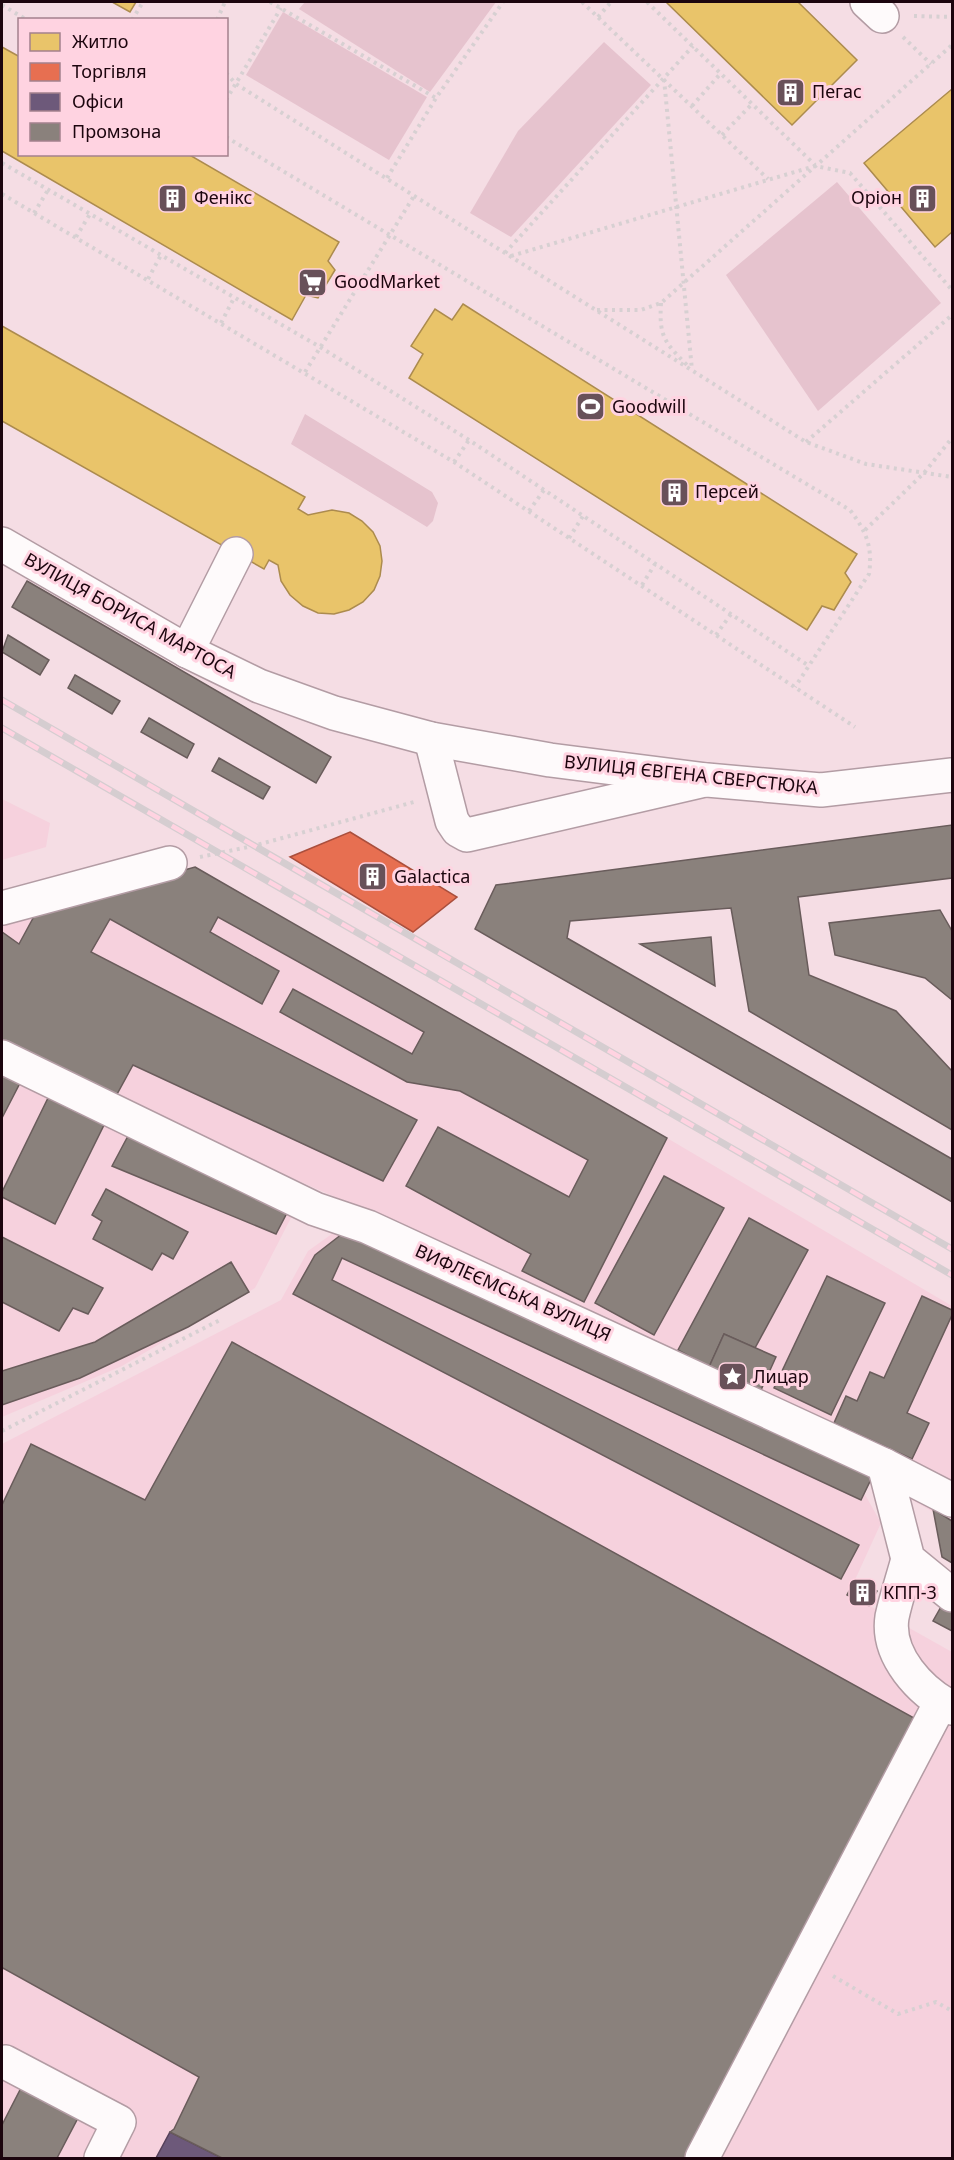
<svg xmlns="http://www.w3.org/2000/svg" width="954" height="2160" font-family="'Noto Sans',sans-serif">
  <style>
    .built { fill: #f6d1dd }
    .green { fill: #e6c3ce }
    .homes { fill: #e9c46a; stroke: #ac8b4e; stroke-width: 1.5 }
    .shops { fill: #e76f51; stroke: #aa4f3d; stroke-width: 1.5 }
    .offices { fill: #6d597a; stroke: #55405a; stroke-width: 1.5 }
    .industry { fill: #8a817c; stroke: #695c5b; stroke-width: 1.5 }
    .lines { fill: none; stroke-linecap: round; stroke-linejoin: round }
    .minor-casing { stroke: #b39ca4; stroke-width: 36 }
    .major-casing { stroke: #b39ca4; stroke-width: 36 }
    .path { stroke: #d7d0d2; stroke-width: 4; stroke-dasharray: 3 4.5; stroke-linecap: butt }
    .minor { stroke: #fefafb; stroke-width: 33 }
    .major { stroke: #fefafb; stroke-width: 33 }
    .rail-casing { stroke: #d5cdd0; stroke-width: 7 }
    .rail { stroke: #ffd3e1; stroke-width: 4.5; stroke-dasharray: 14; stroke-linecap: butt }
    .labels { text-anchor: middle; stroke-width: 6; stroke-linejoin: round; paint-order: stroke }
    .poi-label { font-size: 18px; fill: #1c050e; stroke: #ffd3e1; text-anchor: start }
    .street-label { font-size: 18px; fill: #1c050e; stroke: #ffd3e1 }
  </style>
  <rect width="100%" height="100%" fill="#f5dde4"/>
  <g class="built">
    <path d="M2,799L50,823L46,847L2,860Z"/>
    <path d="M195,867L667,1138L952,1306V1523L581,1308L512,1275L79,1084L2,1044V921Z"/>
    <path d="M2,1075L295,1210L255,1288L122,1366L2,1417Z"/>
    <path d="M343,1226L850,1468L881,1523L854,1582L855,1580L877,1591L870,1606L952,1652V2158H2V1444L281,1300L308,1251Z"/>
  </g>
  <g class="green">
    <path d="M305,2H496L430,92L299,9Z"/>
    <path d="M283,12L427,97L389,160L246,75Z"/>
    <path d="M604,42L651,85L511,237L470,213L518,131Z"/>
    <path d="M837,182L941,303L818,411L726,275Z"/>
    <path d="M305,414L432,492L438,503L433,521L427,527L291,444Z"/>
  </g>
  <g class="homes">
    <path d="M112,2H136L130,12Z"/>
    <path d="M666,2H798L857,60L792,125Z"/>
    <path d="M2,47L20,57V154H188L339,242L328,261L335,270L318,298L306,295L292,320L2,151Z"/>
    <path d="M952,89V232L935,247L864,163Z"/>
    <path d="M463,304L857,554L845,573L851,582L834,610L822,606L807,630L409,378L423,354L411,346L435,309L452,320Z"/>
    <path d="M2,326L305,497L298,509L308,515L332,510L349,513L362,521L373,532L380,546L382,561L380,576L374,590L363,602L349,610L334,614L318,613L303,606L290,595L281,581L278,565L269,560L264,569L2,421Z"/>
  </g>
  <path class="shops" d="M350,832L457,897L413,932L290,857Z"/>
  <path class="offices" d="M170,2132L222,2158H156Z"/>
  <g class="industry">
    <path d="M27,581L331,757L316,783L12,607Z"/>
    <path d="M8,635L49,660L40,675L2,652Z"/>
    <path d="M75,675L120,701L112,714L68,688Z"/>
    <path d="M149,718L194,744L187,758L141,732Z"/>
    <path d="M219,758L270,787L263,799L212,771Z"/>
    <path d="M952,825V878L798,897L809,975L896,1011L952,1071V1130L749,1011L731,908L570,921L567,938L952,1159V1202L475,929L496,885Z"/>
    <path d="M195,867L667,1138L584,1302L522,1271L531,1254L406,1186L438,1127L569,1197L588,1160L460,1091L407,1082L280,1012L293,989L412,1054L424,1032L218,917L210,932L279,971L262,1004L110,919L91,952L417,1120L383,1181L133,1065L116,1096L2,1040V932L19,944L37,911Z"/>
    <path d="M940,910L952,931V1000L925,978L835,955L829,923Z"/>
    <path d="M711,937L715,986L640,944Z"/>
    <path d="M2,1075L20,1083L2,1118Z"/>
    <path d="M48,1098L104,1125L55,1224L2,1197V1192Z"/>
    <path d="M128,1136L289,1209L276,1234L112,1166Z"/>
    <path d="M664,1176L724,1208L654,1335L595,1303Z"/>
    <path d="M106,1189L188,1232L173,1259L162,1253L152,1270L93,1239L102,1221L92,1215Z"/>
    <path d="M749,1218L808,1250L755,1348L724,1334L709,1367L678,1350Z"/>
    <path d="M351,1227L874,1473L861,1500L342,1258L332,1280L859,1545L841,1579L293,1294L315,1255Z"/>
    <path d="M2,1237L103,1288L88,1314L73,1308L59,1331L2,1302Z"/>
    <path d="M231,1262L249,1292L188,1327L80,1378L2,1405V1371L95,1342Z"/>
    <path d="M827,1276L885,1303L831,1415L774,1388Z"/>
    <path d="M922,1296L952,1310V1315L907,1413L929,1423L912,1459L834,1423L846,1396L857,1401L870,1372L884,1378Z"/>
    <path d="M724,1334L776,1357L761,1390L709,1367Z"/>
    <path d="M232,1342L914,1718L686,2158H222L170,2132L174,2129L199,2077L3,1968L2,1970V1505L31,1444L145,1500Z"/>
    <path d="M933,1509L952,1521V1563L942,1557Z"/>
    <path d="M855,1580L877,1591L869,1606L847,1595Z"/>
    <path d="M942,1605L952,1611V1631L933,1621Z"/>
    <path d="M22,2086L79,2116L57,2158H2V2125Z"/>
  </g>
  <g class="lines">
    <defs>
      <g id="minor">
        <path d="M867,2L882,16"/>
        <path d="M187,651L236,554"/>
        <path d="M431,739L452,821L458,830L467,835L705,780"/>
        <path d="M2,908L170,863"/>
        <path d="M2,1057L315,1209L368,1227L884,1465L908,1559L952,1595"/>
        <path d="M884,1465L952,1500"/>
        <path d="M908,1559C903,1578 896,1598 892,1617C886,1656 921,1692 952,1708"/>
        <path d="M5,2062L119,2122L101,2158"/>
        <path d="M702,2158L941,1702"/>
      </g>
      <path id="major" d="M2,544L187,651L259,686L334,713L431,739L550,760L707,780L821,790L952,775"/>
    </defs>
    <use href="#minor" class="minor-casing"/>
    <use href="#major" class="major-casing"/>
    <g class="path">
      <path d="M270,2L436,98"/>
      <path d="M582,2L768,179"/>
      <path d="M647,2L815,165"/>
      <path d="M2,5L27,20"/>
      <path d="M914,16L952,17"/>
      <path d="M598,17L611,2"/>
      <path d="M132,20L143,2"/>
      <path d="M217,20L225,2"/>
      <path d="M903,37L931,64"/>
      <path d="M226,73L236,84L806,442L866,464L952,477"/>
      <path d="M664,79L692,370"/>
      <path d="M226,100L281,8"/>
      <path d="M692,106L721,73"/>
      <path d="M722,135L752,104"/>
      <path d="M226,137L850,510C866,531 873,547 869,574L795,687"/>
      <path d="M2,163L320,347L469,440L809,666"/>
      <path d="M387,178L436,98L503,2"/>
      <path d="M2,194L454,462L855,727"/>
      <path d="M34,213L48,190"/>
      <path d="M76,237L90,214"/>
      <path d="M505,253L693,46"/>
      <path d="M511,256L815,166L850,173L952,290"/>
      <path d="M148,279L161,255"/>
      <path d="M661,303C659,336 664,342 687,365"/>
      <path d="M597,310H641L661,303L952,45"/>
      <path d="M221,323L234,298"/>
      <path d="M305,372L414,196"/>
      <path d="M806,442L952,315"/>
      <path d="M454,462L469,440"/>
      <path d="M529,511L544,490"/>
      <path d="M865,530L924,473L952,438"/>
      <path d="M569,538L583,516"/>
      <path d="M642,585L655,564"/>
      <path d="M716,635L731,614"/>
      <path d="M200,857L253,846L414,802"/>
      <path d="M2,1431L220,1320"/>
      <path d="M833,1976L898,2014L936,2002L952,2011"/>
    </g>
    <use href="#minor" class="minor"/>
    <use href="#major" class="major"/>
    <defs>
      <g id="rail">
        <path d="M2,700L952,1249"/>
        <path d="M2,728L952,1275"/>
      </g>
    </defs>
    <use href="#rail" class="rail-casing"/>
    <use href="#rail" class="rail"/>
  </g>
  <defs>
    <symbol id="building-square" viewBox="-11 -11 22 22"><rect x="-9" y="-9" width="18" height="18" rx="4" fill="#685159" stroke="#ffd3e1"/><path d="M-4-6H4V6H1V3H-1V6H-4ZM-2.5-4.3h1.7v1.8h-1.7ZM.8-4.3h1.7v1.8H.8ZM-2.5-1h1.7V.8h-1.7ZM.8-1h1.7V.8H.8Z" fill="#fff"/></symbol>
    <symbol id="supermarket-square" viewBox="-11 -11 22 22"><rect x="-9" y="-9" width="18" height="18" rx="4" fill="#685159" stroke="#ffd3e1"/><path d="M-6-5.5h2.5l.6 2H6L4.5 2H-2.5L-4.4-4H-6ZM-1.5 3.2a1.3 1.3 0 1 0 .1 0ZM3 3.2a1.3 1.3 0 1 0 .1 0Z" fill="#fff"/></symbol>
    <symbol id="stadium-square" viewBox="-11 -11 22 22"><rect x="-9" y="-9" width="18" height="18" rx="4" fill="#685159" stroke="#ffd3e1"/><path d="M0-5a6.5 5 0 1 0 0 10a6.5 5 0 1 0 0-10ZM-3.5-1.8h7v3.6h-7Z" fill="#fff"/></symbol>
    <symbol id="sight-square" viewBox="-11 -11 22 22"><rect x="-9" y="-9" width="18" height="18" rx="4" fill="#685159" stroke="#ffd3e1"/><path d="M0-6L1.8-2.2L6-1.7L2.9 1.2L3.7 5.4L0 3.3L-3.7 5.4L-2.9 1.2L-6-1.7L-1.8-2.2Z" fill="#fff"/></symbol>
  </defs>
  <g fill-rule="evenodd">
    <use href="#building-square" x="774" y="76" width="33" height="33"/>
    <use href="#building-square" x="156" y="182" width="33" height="33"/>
    <use href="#building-square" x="906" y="182" width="33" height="33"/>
    <use href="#supermarket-square" x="296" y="266" width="33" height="33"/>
    <use href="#stadium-square" x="574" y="390" width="33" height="33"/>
    <use href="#building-square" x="658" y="476" width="33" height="33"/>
    <use href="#building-square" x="356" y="860" width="33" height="33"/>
    <use href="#sight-square" x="716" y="1360" width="33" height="33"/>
    <use href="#building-square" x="846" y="1576" width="33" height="33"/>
  </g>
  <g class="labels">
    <g class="poi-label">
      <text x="812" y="98">Пегас</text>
      <text x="194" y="204">Фенікс</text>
      <text x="902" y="204" text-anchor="end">Оріон</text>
      <text x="334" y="288">GoodMarket</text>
      <text x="612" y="413">Goodwill</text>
      <text x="695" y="498">Персей</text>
      <text x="394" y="883">Galactica</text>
      <text x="753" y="1383">Лицар</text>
      <text x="883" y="1599">КПП-3</text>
    </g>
    <g class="street-label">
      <text transform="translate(130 616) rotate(29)" y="6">ВУЛИЦЯ БОРИСА МАРТОСА</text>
      <text transform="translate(691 775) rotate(6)" y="6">ВУЛИЦЯ ЄВГЕНА СВЕРСТЮКА</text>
      <text transform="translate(513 1293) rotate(24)" y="6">ВИФЛЕЄМСЬКА ВУЛИЦЯ</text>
    </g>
  </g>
  <rect width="954" height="2160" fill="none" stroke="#1c050e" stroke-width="6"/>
  <rect x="18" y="18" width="210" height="138" fill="#ffd3e1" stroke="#a4818d" stroke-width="1.5"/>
  <rect x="30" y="33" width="30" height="18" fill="#e9c46a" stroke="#a4818d" stroke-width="1.5"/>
  <text x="72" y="48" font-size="18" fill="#1c050e">Житло</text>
  <rect x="30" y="63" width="30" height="18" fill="#e76f51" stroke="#a4818d" stroke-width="1.5"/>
  <text x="72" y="78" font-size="18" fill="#1c050e">Торгівля</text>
  <rect x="30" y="93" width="30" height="18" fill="#6d597a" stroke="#a4818d" stroke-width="1.5"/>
  <text x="72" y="108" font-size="18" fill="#1c050e">Офіси</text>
  <rect x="30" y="123" width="30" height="18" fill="#8a817c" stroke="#a4818d" stroke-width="1.5"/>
  <text x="72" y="138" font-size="18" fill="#1c050e">Промзона</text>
</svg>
